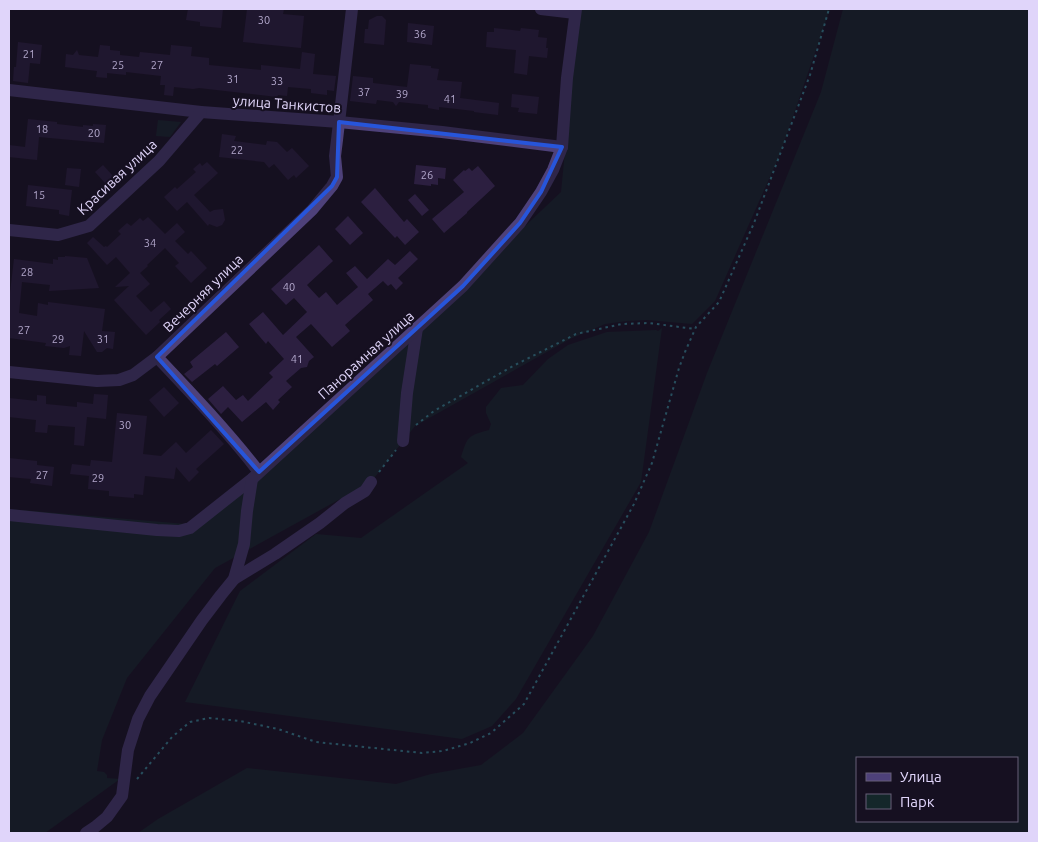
<svg xmlns="http://www.w3.org/2000/svg" width="1038" height="842" font-family="Ubuntu,sans-serif">
  <style>
    .green { fill: #14272a; fill-rule: evenodd }
    .building { fill: #2c1f40 }
    .lines { fill: none; stroke-linecap: round; stroke-linejoin: round }
    .path { stroke: #3d99a6; stroke-width: 2; stroke-dasharray: 2.5 4; stroke-linecap: butt }
    .minor { stroke: #4e417a; stroke-width: 12 }
    .marked { fill: none; stroke: #2755da; stroke-width: 4; stroke-linejoin: round }
    .labels { text-anchor: middle; stroke-width: 4; stroke-linejoin: round; paint-order: stroke }
    .number-label { font-size: 11px; fill: #b3a8cc }
    .street-label { font-size: 14px; fill: #e0d5fa; stroke: #161021 }
  </style>
  <rect width="100%" height="100%" fill="#161021"/>
  <g class="green">
    <path d="M579,9H830L780,154L715,301L692,324L647,320L627,321L605,324L570,339L415,426L371,482L215,568L127,678L102,740L97,771L104,772L107,775V778L120,779L45,833H9V509L198,525L258,479L561,192Z"/>
    <path d="M843,9H1029V833H138L158,819L247,768L396,784L431,774L481,765L523,733L593,636L649,532L707,373L821,92ZM1017,758V821H857V758Z"/>
    <path d="M158,120L181,122L170,137L156,136Z"/>
    <path d="M662,328L641,482L516,699L492,726L462,739L185,702L240,591L316,534L361,538L468,463L461,457C468,436 467,436 489,430L491,424L486,413V407L501,388L523,385L548,359L568,345L607,332L656,330L658,331Z"/>
  </g>
  <g class="building">
    <path d="M188,9H223L221,28L200,26V22L186,20Z"/>
    <path d="M247,9H284L283,14L304,16L301,48L243,42Z"/>
    <path d="M377,16H382L386,20L384,45L364,43L365,29H368L369,20Z"/>
    <path d="M408,23L434,26L432,45L407,42Z"/>
    <path d="M494,28L520,31L521,28L539,30L538,37L547,38L546,48H548L547,58L529,56L527,75L514,73L516,50L486,47L487,32H494Z"/>
    <path d="M18,42L42,45L40,64L30,63L28,83L13,81L14,67H16Z"/>
    <path d="M100,45L110,46V50L120,51V55L139,57L140,52L170,55L171,45L192,47L191,56L209,58V65L261,70V65L300,69L302,52L315,54L313,74L336,76L334,91L327,90V95L311,93V89L288,87L287,96L278,95L277,97L199,88L193,89L174,87L173,96L164,95L165,85H160L161,76L126,72V75L107,73V78L96,77L97,71L65,67L66,54L73,55L77,50L79,55L98,57Z"/>
    <path d="M410,64L431,66V68L439,69L437,80L462,82L460,98L499,103L498,115L474,112V111L439,107V110L428,108V105L399,102L396,106L393,102L377,100L376,104L350,101L353,76L373,78V83L407,87Z"/>
    <path d="M512,94L539,97L537,114L518,112L519,108L511,107Z"/>
    <path d="M28,119L57,122V124L83,127V125L93,126V124L106,125L104,143L39,137L37,160L9,157V145L25,147Z"/>
    <path d="M222,134L236,136L234,141L266,145L267,141L277,142L287,152L292,148L309,166L296,178L294,175L288,180L274,164L269,168L264,162L219,157Z"/>
    <path d="M207,162L218,173L194,195L210,212L214,210L223,209L225,220L222,225L217,227L209,224L208,226L187,202L177,211L164,197L175,187L177,189L196,172L193,169L200,163L202,166Z"/>
    <path d="M103,165L113,176L105,183L95,172Z"/>
    <path d="M416,165L446,168L445,179L438,178V185L431,184V186L414,184Z"/>
    <path d="M478,166L495,186L467,212V213L444,233L432,219L464,192L453,180L464,170L465,171L469,168L472,171Z"/>
    <path d="M67,168L81,169L79,187L65,185Z"/>
    <path d="M28,185L72,190L69,216L59,214V210L26,206Z"/>
    <path d="M375,188L404,222L407,219L419,232L405,245L397,236L395,238L361,202Z"/>
    <path d="M415,194L429,210L422,216L408,200Z"/>
    <path d="M348,216L363,233L350,245L335,229Z"/>
    <path d="M148,217L165,234L177,223L185,232L175,241L188,254L191,251L207,268L191,283L175,266L179,263L165,248L147,265L148,266L140,273L150,284L136,296L151,312L164,301L171,309L159,320L160,322L146,335L114,300L129,286L115,287L130,273L116,257L107,265L87,243L93,237L104,247L106,246L107,247L121,234L118,231L127,223L131,226L140,218L143,221Z"/>
    <path d="M319,245L333,261L307,285L319,298L326,292L337,305L358,287L346,273L355,266L367,279L388,259L395,265L410,251L418,259L398,278L403,283L396,290L391,284L388,286L383,281L368,294L373,300L345,325L350,331L332,347L311,324L296,337L314,357L309,361L307,367L301,368L286,381L292,387L278,400L280,402L273,410L266,402L242,422L228,407L221,414L208,399L223,386L236,400L243,395L248,401L273,377L269,373L284,359L268,341L266,344L249,324L263,312L283,335L307,312L294,298L286,305L271,289Z"/>
    <path d="M65,256L87,258L99,288L49,291L50,285L22,282L19,313L37,316L38,303L48,305V302L105,309L102,331L115,332L113,349L107,348L102,352H97L84,331L81,356L69,355L70,346L64,348L45,346L46,343L9,338V301L14,259L53,264V259L58,260V257H65Z"/>
    <path d="M226,332L239,347L217,366L215,364L192,382L184,374L193,367L190,362Z"/>
    <path d="M164,387L179,403L164,417L149,400Z"/>
    <path d="M94,394L108,395L106,419L87,417L84,446L74,445L75,427L48,425L47,433L35,432L36,420L9,417V398L37,401V395L46,396V404L77,407V402L93,404Z"/>
    <path d="M117,413L147,416L143,454L161,456L176,442L186,453L211,430L224,444L196,469L199,472L189,482L176,467L174,479L145,476L143,495L134,494V498L109,496V491L88,489L89,476L70,474L72,464L90,466L91,460L112,462Z"/>
    <path d="M9,458L37,461V465L54,467L52,486L30,483L31,479L9,477Z"/>
  </g>
  <g class="lines">
    <g class="path">
      <path d="M416,425L434,411L513,366L576,334L622,324L649,323L695,329"/>
      <path d="M379,472L396,450"/>
      <path d="M137,779L172,737L190,722L209,718L240,721L278,729L316,742L422,753L443,751L470,743L491,733L524,704L634,504L652,463L679,368L685,352L696,327L719,302L754,223L810,75L829,9"/>
    </g>
    <g class="minor">
      <path d="M541,9L575,13"/>
      <path d="M9,90L201,112L339,122L442,132L562,147"/>
      <path d="M9,230L58,235L89,226L159,161L201,112"/>
      <path d="M157,357C192,394 228,432 259,472"/>
      <path d="M9,372L97,381L119,380L133,375L157,357L312,210L332,186L337,177L335,156L337,140L352,9"/>
      <path d="M403,441L407,393L417,328"/>
      <path d="M9,515L157,530L179,531L190,528L252,479L463,286L520,223L541,192L553,170L562,147L567,78L576,9"/>
      <path d="M234,579L275,554L320,523L345,503L365,491L371,482"/>
      <path d="M86,833L95,827L107,817L122,796L128,750L138,719L150,696L202,620L221,595L234,579L244,544L247,511L252,479"/>
    </g>
  </g>
  <path d="M0 0H1038V842H0ZM339,122L562,147L541,192L520,223L463,286L259,472L157,357L332,186L337,177Z" fill="#161021" fill-opacity=".55" fill-rule="evenodd"/>
  <path class="marked" d="M339,122L562,147L541,192L520,223L463,286L259,472L157,357L332,186L337,177Z"/>
  <g class="labels">
    <g class="number-label">
      <text x="264" y="24">30</text>
      <text x="420" y="38">36</text>
      <text x="29" y="58">21</text>
      <text x="118" y="69">25</text>
      <text x="157" y="69">27</text>
      <text x="233" y="83">31</text>
      <text x="277" y="85">33</text>
      <text x="364" y="96">37</text>
      <text x="402" y="98">39</text>
      <text x="450" y="103">41</text>
      <text x="42" y="133">18</text>
      <text x="94" y="137">20</text>
      <text x="237" y="154">22</text>
      <text x="427" y="179">26</text>
      <text x="39" y="199">15</text>
      <text x="150" y="247">34</text>
      <text x="27" y="276">28</text>
      <text x="289" y="291">40</text>
      <text x="24" y="334">27</text>
      <text x="58" y="343">29</text>
      <text x="103" y="343">31</text>
      <text x="297" y="363">41</text>
      <text x="125" y="429">30</text>
      <text x="42" y="479">27</text>
      <text x="98" y="482">29</text>
    </g>
    <g class="street-label">
      <text transform="translate(287 104) rotate(4)" y="5">улица Танкистов</text>
      <text transform="translate(117 177) rotate(-43)" y="5">Красивая улица</text>
      <text transform="translate(203 293) rotate(-44)" y="5">Вечерняя улица</text>
      <text transform="translate(366 355) rotate(-42)" y="5">Панорамная улица</text>
    </g>
  </g>
  <rect width="1038" height="842" fill="none" stroke="#e0d5fa" stroke-width="20"/>
  <rect x="856" y="757" width="162" height="65" fill="#161021" stroke="#675f78"/>
  <rect x="866" y="773" width="25" height="8" fill="#4e417a" stroke="#675f78"/>
  <text x="900" y="782" font-size="15" fill="#e0d5fa">Улица</text>
  <rect x="866" y="794" width="25" height="15" fill="#14272a" stroke="#675f78"/>
  <text x="900" y="807" font-size="15" fill="#e0d5fa">Парк</text>
</svg>
